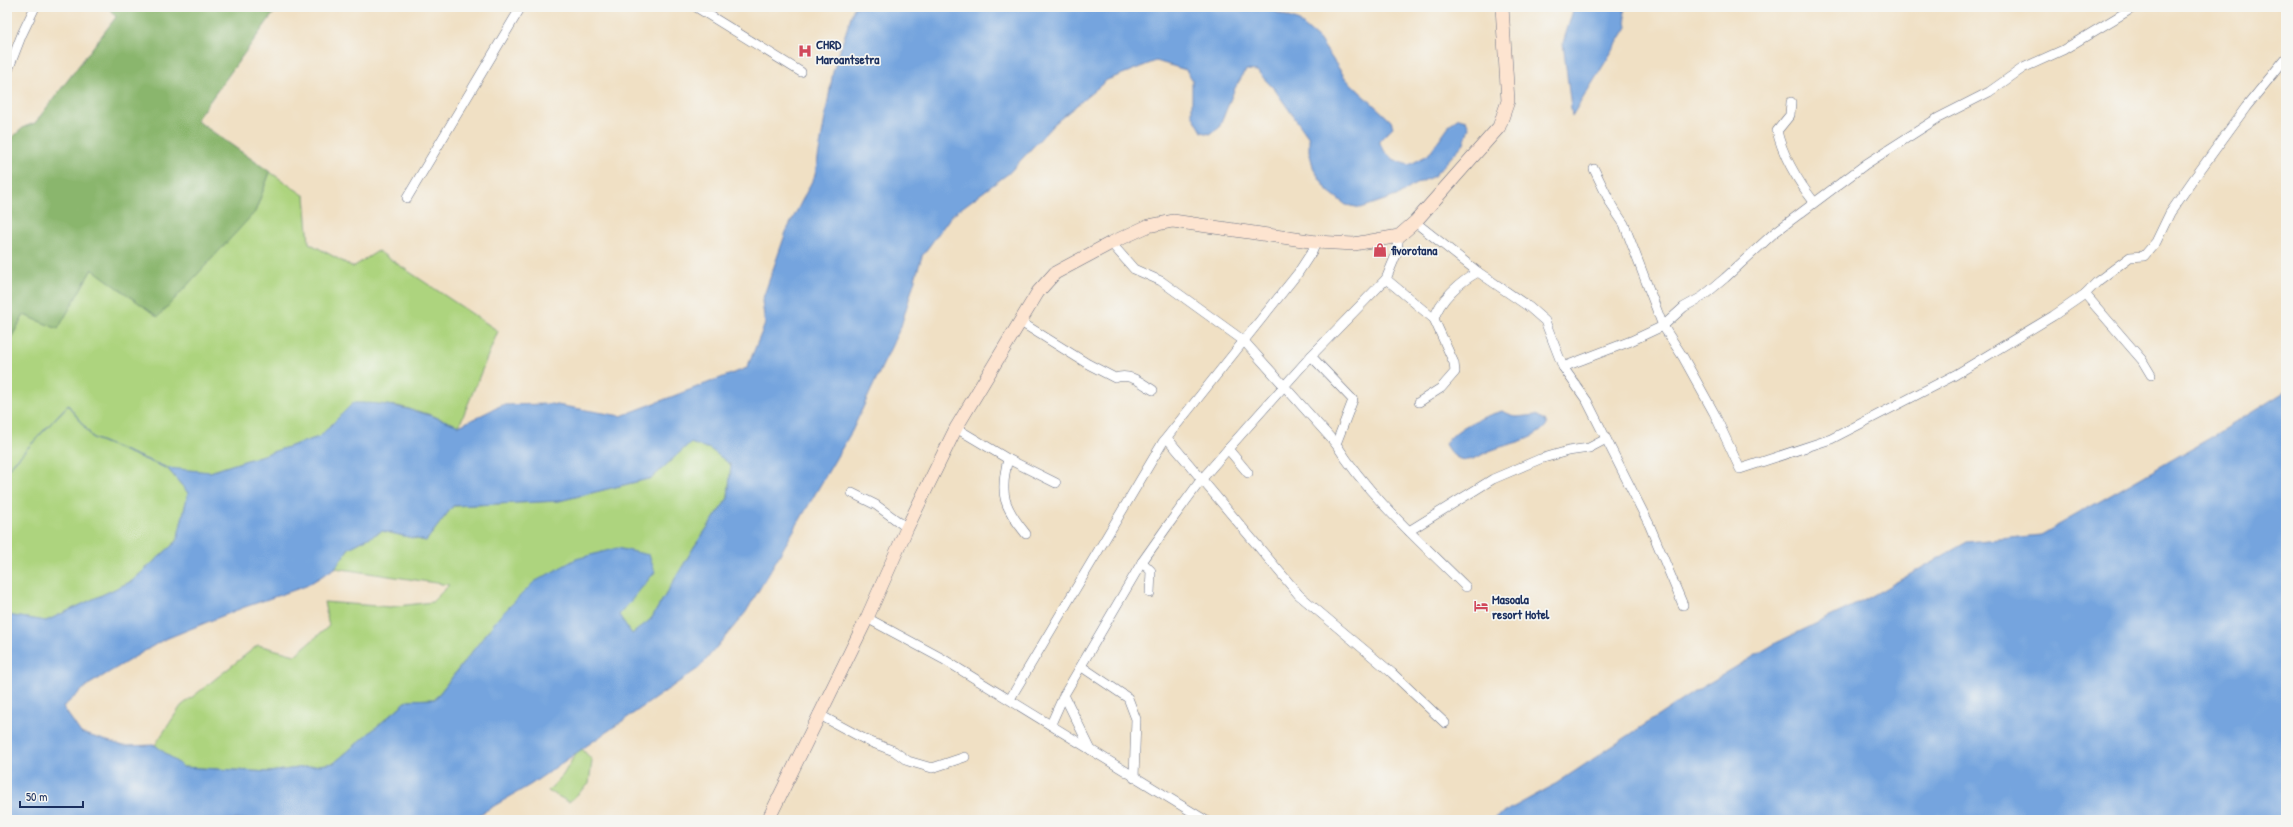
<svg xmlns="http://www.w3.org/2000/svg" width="2293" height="827" font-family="'Patrick Hand',sans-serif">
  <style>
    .green { fill: #add47e; stroke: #64826e }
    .forest { fill: #8ab66d; stroke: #527266 }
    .water { fill: #74a4de; stroke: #486a9e; fill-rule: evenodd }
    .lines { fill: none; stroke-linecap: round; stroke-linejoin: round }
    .minor-casing { stroke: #666d82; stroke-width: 10 }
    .secondary-casing { stroke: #666d82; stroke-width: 14 }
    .minor { stroke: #fff; stroke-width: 9 }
    .secondary { stroke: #fde4d0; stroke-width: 13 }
    .labels { text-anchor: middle; stroke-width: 3.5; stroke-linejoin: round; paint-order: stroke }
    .poi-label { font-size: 13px; font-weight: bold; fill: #1b2f5e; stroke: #f6f6f2; text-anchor: start }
  </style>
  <rect width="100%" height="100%" fill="#f6f6f2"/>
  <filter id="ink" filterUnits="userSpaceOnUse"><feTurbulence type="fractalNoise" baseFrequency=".025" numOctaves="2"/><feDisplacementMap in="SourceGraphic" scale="8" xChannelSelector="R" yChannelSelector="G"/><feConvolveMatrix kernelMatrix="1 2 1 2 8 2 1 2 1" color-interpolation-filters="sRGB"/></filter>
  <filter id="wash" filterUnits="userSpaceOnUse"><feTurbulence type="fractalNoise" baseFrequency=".012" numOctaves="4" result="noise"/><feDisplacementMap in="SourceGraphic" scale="16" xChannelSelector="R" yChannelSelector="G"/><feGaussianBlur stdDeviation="0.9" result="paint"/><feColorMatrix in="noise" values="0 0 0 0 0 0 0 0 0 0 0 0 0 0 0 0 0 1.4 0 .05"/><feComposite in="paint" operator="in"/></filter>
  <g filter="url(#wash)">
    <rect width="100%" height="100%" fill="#f0e0c4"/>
    <g class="green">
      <path d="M270,172L305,196L309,243L353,267L378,251L498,331L459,426L428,414L398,406L353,403L319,437L210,472L168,469L188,493L177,541L132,581L46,621L7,615V345L24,315L58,328L92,269L255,212Z"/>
      <path d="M690,443L710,448L731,465L728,498L694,547L651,619L632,635L619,615L534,582L500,616L435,699L408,700L334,763L269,772L183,767L155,745L181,706L258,645L295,655L329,626L324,602L390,607L432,602L449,585L335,568L349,548L382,531L426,541L453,506L559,501L652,478Z"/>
      <path d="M582,749L592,760L589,784L569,802L548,791L563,775L576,753Z"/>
    </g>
    <path class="forest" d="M108,7H278L196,120L270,172L255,212L158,317L92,269L58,329L24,315L7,345V191L13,176L7,172V142L24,127L35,123L116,17Z"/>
    <g class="water">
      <path d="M854,7H1263L1297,20L1319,39L1346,79L1391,121L1393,127L1379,141C1385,156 1394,161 1409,165L1428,155L1450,124L1459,118L1466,120L1469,127L1464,143L1434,176L1414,185L1399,195L1361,208L1346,205L1328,191L1314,170L1309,151V138L1275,90L1257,71L1246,70L1235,88L1219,128L1210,134L1202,132L1192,114V79L1186,70L1156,61L1107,80L1054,124L1009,173L952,215L922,256L901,326L852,431L746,612L699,668L530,785L470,820H7V615L46,621L132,581L177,541L188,493L168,469L93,438L68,405L7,470L68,405L93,438L168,468L210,472L319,437L353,403C391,402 424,412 459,426L502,405L551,404L621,416L747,368L765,324L762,301L786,232L815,175L833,72ZM690,443L710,449L731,465L728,498L694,547L651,619L632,634L619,615L655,572L649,555L617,548L576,559L534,582L500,616L435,699L408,700L334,763L269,772L183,767L155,745L124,746L81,733L63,707L88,685L163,640L242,608L306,586L335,568L349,548L382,531L426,541L453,506L559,501L652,478Z"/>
      <path d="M1574,7H1627L1624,11L1627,27L1572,116L1563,43Z"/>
      <path d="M2286,391V820H1490L1554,785L1694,692L1776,643L1863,601L1967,542L2041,535L2217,434Z"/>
      <path d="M1502,411L1516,417L1536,415L1545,420L1547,425C1534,441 1510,443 1492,450C1483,453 1476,460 1466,460C1456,460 1449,452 1445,444C1458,426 1482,417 1502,411Z"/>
    </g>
  </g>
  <g filter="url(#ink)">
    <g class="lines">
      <defs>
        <g id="minor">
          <path d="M696,7L801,72"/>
          <path d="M7,73L22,34L35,7"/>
          <path d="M1791,102L1790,115L1777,131C1783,157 1798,181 1814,202"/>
          <path d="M1594,169L1612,206L1624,224L1663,326L1683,357L1714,413L1740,469L1831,439L1955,375L2053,316L2085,294L2098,281L2130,257L2144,256L2156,242L2170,213L2193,180L2246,107L2286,58"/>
          <path d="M407,198L521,7"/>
          <path d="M1415,222L1478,272L1529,307L1545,321L1563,367L1587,401L1649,524L1683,605"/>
          <path d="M1111,243L1134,269L1161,281L1244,341L1336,444C1370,498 1421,542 1466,587"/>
          <path d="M1386,279L1434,319"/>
          <path d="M2085,294L2142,360L2151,375"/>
          <path d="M1019,321L1088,364L1115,378C1130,373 1140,382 1153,390"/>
          <path d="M1311,356L1353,400L1336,444"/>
          <path d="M1563,367L1631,341L1663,326L1684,307L1702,297L1725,278L1774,233L1866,164L1938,118L1989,92L2023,68L2063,50L2131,9"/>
          <path d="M1419,402L1441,388L1455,372L1454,363L1434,319C1440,299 1460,282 1478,272"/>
          <path d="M956,428L1008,459L1056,483"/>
          <path d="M1167,438L1299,595L1392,673L1445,723"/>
          <path d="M1228,449L1248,473"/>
          <path d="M1008,459C999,495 1004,507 1026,534"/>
          <path d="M852,493L876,505L907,528"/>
          <path d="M1409,531L1493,479L1540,459L1568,451L1589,448L1606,439"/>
          <path d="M1142,562L1151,571L1150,593"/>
          <path d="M867,618L943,659L1205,820"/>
          <path d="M1082,667L1128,698L1136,719L1134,778"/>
          <path d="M1010,699L1163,442L1298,273L1313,250L1316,242"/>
          <path d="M818,714L868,741L894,751L908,761L932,768L965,757"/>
          <path d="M1051,724L1064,695"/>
          <path d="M1091,750L1064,695L1142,562L1166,528L1201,480L1228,449L1311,356L1386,279L1396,255L1399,236"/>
        </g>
        <path id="secondary" d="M768,820L867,618L907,528L956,428L1038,292L1055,273L1111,243L1148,226L1173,221L1316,242L1354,244L1399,236L1415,222L1499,127L1508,101L1502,7"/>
      </defs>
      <use href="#minor" class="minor-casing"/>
      <use href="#secondary" class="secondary-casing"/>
      <use href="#minor" class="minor"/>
      <use href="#secondary" class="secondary"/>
    </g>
  </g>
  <defs>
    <symbol id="hospital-bare" viewBox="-9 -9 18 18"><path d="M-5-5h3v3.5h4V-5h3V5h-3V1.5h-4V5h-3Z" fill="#d1495b" stroke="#f6f6f2" stroke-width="2.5" paint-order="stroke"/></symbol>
    <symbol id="shop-bare" viewBox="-9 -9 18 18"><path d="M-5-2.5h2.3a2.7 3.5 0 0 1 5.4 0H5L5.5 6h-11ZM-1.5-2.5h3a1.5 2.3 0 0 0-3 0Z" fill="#d1495b" stroke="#f6f6f2" stroke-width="2.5" paint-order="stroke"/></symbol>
    <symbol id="hotel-bare" viewBox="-9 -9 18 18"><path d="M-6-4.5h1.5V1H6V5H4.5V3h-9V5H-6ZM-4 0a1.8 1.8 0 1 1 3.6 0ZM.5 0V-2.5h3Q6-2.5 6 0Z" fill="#d1495b" stroke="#f6f6f2" stroke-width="2.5" paint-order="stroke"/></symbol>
  </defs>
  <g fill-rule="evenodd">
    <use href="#hospital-bare" x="795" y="41" width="20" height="20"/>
    <use href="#shop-bare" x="1370" y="240" width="20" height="20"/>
    <use href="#hotel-bare" x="1471" y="596" width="20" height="20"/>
  </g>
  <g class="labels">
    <g class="poi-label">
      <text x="816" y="49">CHRD<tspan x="816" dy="15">Maroantsetra</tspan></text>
      <text x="1391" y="255">fivorotana</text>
      <text x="1492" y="604">Masoala<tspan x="1492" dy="15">resort Hotel</tspan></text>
    </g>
  </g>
  <rect width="2293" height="827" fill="none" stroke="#f6f6f2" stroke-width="24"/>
  <path d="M20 801v6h63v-6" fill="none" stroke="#1b2f5e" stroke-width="2"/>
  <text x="26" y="801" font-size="12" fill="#1b2f5e" stroke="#f6f6f2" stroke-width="3" paint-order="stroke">50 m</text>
</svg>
